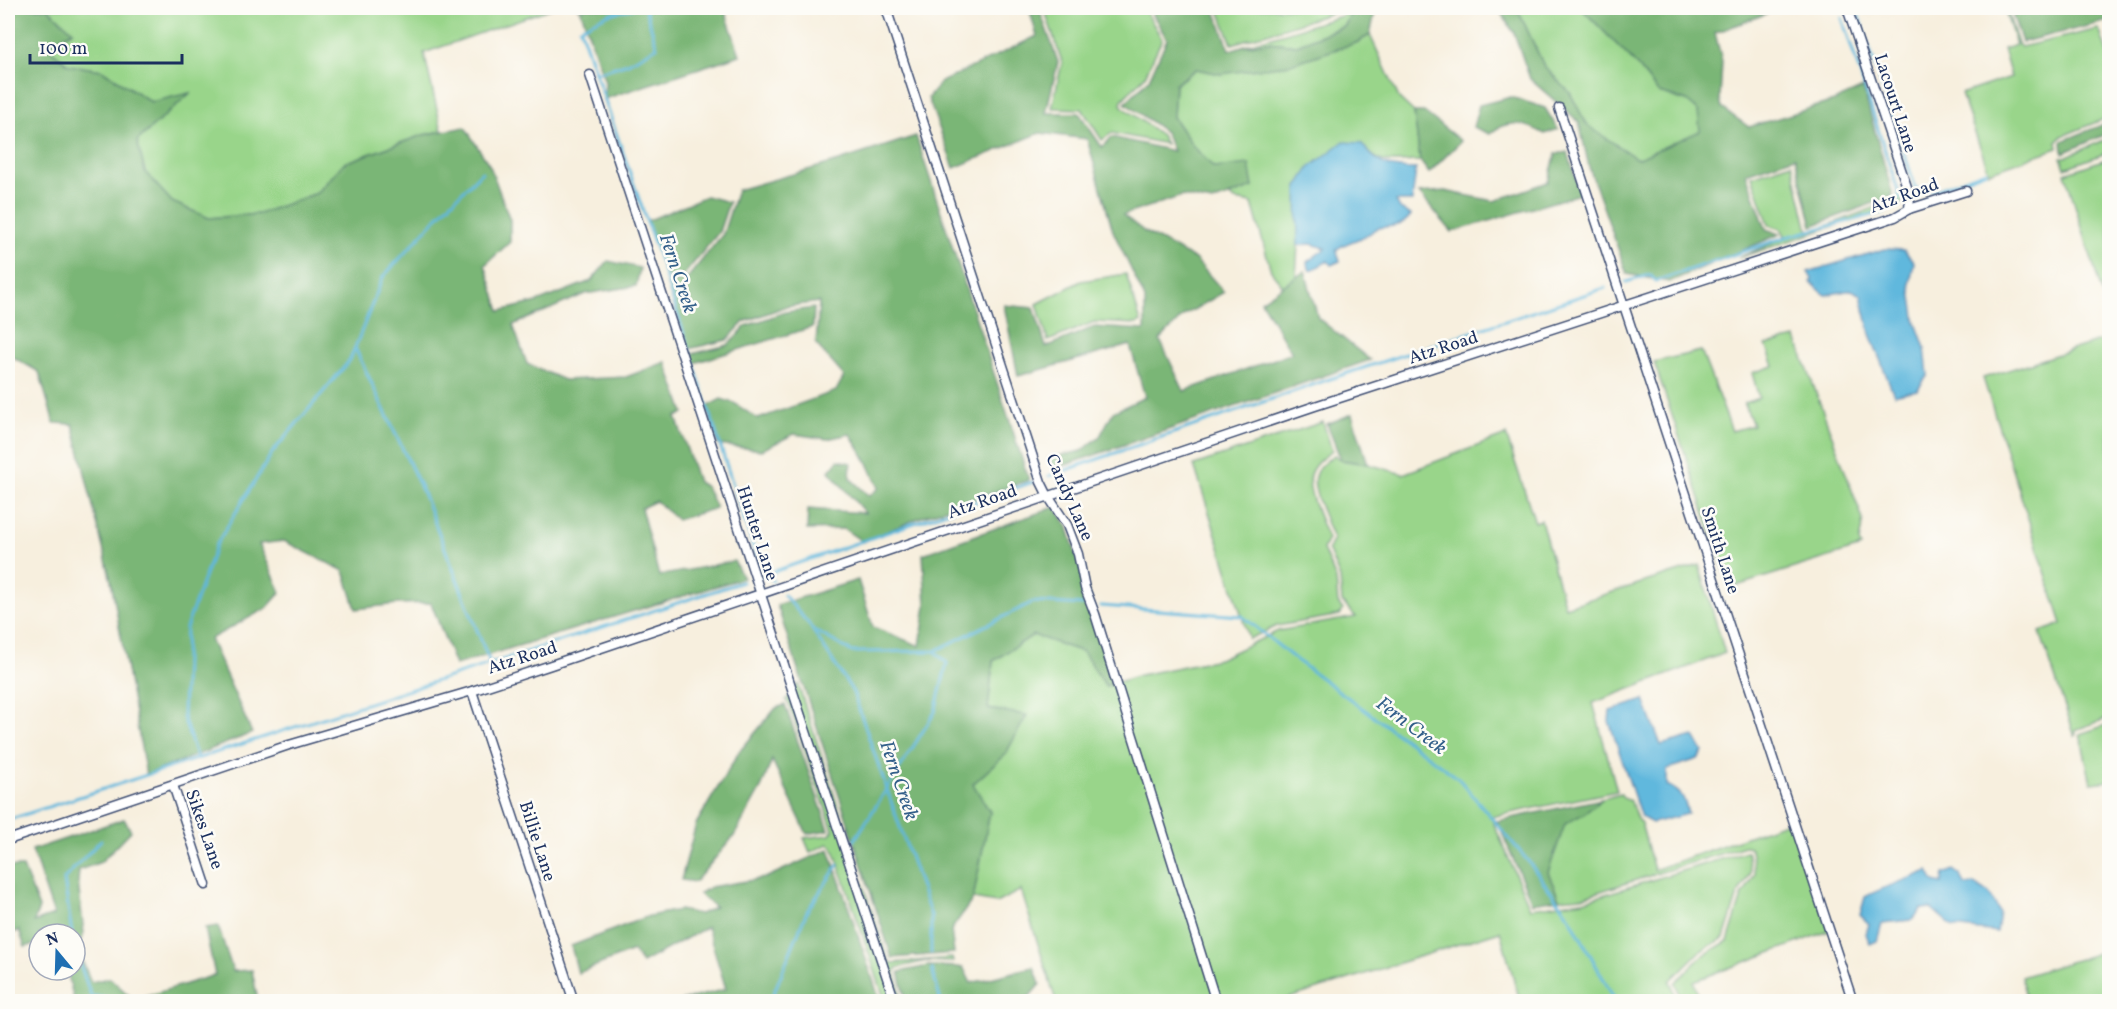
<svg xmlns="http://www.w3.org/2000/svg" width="2117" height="1009" font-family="Vollkorn,serif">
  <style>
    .green { fill: #99d58a; stroke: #5a8274; stroke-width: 1.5 }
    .forest { fill: #7ab676; stroke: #4a726a; stroke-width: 1.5 }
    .water { fill: #60b8dd; stroke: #3e749e; stroke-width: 1.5 }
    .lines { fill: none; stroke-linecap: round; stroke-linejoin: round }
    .stream { stroke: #60b8dd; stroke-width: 3 }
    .street-casing { stroke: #3c4c71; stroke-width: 11 }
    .street { stroke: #fff; stroke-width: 8 }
    .labels { text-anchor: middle; stroke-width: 5; stroke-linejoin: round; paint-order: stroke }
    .street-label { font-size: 18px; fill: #1b2f5e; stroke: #fdfcf7 }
    .water-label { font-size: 20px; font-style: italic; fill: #335f8a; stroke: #fdfcf7 }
  </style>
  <rect width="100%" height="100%" fill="#fdfcf7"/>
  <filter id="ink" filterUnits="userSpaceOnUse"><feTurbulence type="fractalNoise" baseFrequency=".0167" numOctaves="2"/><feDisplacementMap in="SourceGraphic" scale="12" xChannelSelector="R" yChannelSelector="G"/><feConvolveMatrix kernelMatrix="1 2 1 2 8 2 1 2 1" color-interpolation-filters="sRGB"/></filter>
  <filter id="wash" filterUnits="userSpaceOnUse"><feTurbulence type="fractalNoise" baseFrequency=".008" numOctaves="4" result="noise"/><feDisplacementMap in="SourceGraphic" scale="24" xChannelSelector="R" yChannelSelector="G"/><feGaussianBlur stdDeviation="1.35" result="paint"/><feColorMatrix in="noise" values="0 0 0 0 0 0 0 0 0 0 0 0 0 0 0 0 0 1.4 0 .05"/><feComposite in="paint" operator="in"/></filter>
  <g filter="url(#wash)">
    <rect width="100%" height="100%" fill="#f7efde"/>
    <g class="green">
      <path d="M47,8H552L424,53L442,131L423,135L344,163L317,193L259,214L209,218L172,202L145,172L137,141L189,94L151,102L102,70L69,65L45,46L73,31Z"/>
      <path d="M1044,8H1144L1162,39L1145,76L1122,100L1121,104L1123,107L1161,135L1166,144L1112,133L1102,140L1082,109L1052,108L1062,62Z"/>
      <path d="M1218,8H1348L1232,44Z"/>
      <path d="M1517,8H1581L1633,61L1659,93L1687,101L1698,110L1701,131L1637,159L1587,126L1570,93L1544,66Z"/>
      <path d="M2004,8H2006L2018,44L2021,47L2099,29L2109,58V117L2060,137L2057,140L2058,148L1989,172L1961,94L2011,77L2003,49L2016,45Z"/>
      <path d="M1351,13L1345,25L1297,45L1269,42L1242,46Z"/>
      <path d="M1370,35L1399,98L1414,112L1420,161C1390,161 1381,169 1361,143L1299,228L1296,277L1283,286L1271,271L1252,203L1235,200L1229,196L1253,187L1214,168L1193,146L1173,117L1175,85L1196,69L1221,74L1356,43Z"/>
      <path d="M2109,138V152L2065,168L2061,157H2065Z"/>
      <path d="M1884,146L1903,203L1738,258L1782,239L1785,235L1781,229L1769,225L1752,176L1792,163L1807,227L1810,231H1813L1897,199L1898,195Z"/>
      <path d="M2109,158H2110L2109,315L2065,173Z"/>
      <path d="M1126,274L1141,322L1137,324L1094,322L1048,341L1037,304L1081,281Z"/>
      <path d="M1796,338L1863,520L1859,542L1861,547L1730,588L1654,362L1701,351L1732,431L1753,425L1744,403L1759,398L1752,373L1774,366L1766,345Z"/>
      <path d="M2109,338V718L2078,729L2076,731L2075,737L2040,632L2062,624L1983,378Z"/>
      <path d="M1323,422L1332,451C1324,457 1313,464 1310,475C1306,491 1322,523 1328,539L1323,549L1336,579L1338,603L1343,610L1340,615L1277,626L1249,639L1194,465Z"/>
      <path d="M1506,435L1535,522L1541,520L1565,607L1699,565L1725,653L1593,703L1617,791L1491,817L1530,908L1583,901L1747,851L1751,872L1738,894L1724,938L1699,952L1670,981L1677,1001H1520L1500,931L1280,1001H1056L1021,890L996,903L973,899L990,812L972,784L1005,755L1026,715L988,709L993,661L1033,635L1083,652L1106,686L1140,675L1219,659L1278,631L1356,617L1342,602L1340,578L1328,549L1333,539C1328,525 1311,490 1315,476C1317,467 1327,461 1334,455L1341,460L1368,464L1403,474Z"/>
      <path d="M798,684L888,961L893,963L952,958L953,962L926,961L896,968L895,973L902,1001H885L833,847L828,844L810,852L804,838L830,835L833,830L789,704L786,700Z"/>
      <path d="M2109,724V781L2091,783L2080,734Z"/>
      <path d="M1621,794L1623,798L1631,801L1637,819L1641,823L1654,870L1793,820L1829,931L1694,981L1698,996L1680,995L1675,983L1702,956L1728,941L1742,896L1755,874L1751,850L1750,847L1745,846L1582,897L1559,899L1548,872L1565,823L1585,813L1602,799Z"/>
      <path d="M2109,950V1001H2027L2021,977Z"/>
    </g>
    <g class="forest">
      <path d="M8,8H47L73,31L46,46L69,65L102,70L151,102L190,93L137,141L145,172L172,202L209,218L259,214L317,193L344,163L423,135L465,127L490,166L510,220V242L485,265L500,311L537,302L591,281L608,261L640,268L636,286L585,294L513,325L527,364L564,380L626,377L666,362L684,413L676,417L698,482L706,487L716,508L677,520L656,501L641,508L659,576L734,561L743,578L455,665L431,603L397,604L356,609L344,571L284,541L259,544L281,592L267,608L210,639L252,733L146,775L111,581L73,424L54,423L39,372L8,354Z"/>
      <path d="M577,8H724L740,55L604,99L605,82L580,8Z"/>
      <path d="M1029,8H1039L1058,62L1046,113H1079L1102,147L1112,137L1173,151L1165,132L1125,103L1149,79L1167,39L1149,8H1214L1230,50L1242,46L1269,42L1297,45L1345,26L1353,8H1376L1370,35L1356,43L1287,65L1221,74L1196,69L1175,84L1173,117L1193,146L1214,168L1249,164L1253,187L1212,202L1182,196L1123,215L1145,232L1195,259L1224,292L1183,316L1160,340L1184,391L1292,353L1261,301L1305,271L1318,318L1370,360L1054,469L1048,458L1082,451L1100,436L1113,412L1145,397L1130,345L1018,376L1004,305L1034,308L1046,347L1094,327L1145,330V299L1113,231L1087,139L1040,133L954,168L928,98L941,82L1037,36Z"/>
      <path d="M1498,8H1517L1544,66L1570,93L1587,125L1637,159L1700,131L1698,111L1687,101L1659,93L1633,61L1581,8H1700L1703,14L1723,8H1781L1715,33L1722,61L1720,99L1722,108L1749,127L1834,101L1863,88L1893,196L1812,226L1795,157L1746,173L1766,229L1780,234L1669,282L1627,274L1589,167L1579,122L1530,79L1514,33Z"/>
      <path d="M2010,8H2109V21L2022,42Z"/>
      <path d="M1511,97L1545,108L1558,129L1545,134C1526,124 1508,117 1490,134L1473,127L1479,105Z"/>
      <path d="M1414,112H1424L1461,141L1429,173L1420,161Z"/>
      <path d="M2109,122V133L2063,153L2062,141Z"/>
      <path d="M916,136L1029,480L921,517L863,542L844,529L807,530L808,509L865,513L829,471L838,460L851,463L850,478L869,496L879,488L867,461L850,434L827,439L794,434L762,450L718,445L706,407L721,399L734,403L758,419L836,391L844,376L816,344L819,302L784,307L744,322L727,340L688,349L666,282L685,281L723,234L737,190L839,161Z"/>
      <path d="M1568,152L1580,194L1452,232L1419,193L1445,191L1494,201L1548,182L1556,154Z"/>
      <path d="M706,196L729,202L719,232L683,276L665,277L647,221Z"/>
      <path d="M814,308L813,327L694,363L691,354L728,345L746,326L785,312Z"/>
      <path d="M1352,414L1368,464L1341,460L1327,424Z"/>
      <path d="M1055,507L1067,525L1116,683L1106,686L1083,652L1033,635L993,661L988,709L1027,715L1005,755L973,784L990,812L973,899L951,930L954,953L892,958L777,605L858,580L873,627L920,646L926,605L923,554Z"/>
      <path d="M785,705L829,830L807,834L772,760L762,786L734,836L695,882L681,880L696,824L739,752L776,708Z"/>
      <path d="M1602,799L1585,813L1565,824L1548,872L1559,899L1532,903L1497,821Z"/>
      <path d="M124,819L131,831L101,862L79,870L78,882L84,933L77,949L91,982L110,978L134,1000L215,975L205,928L218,926L233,971L252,970L258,1001H74L67,970H75V934H39V943L25,947L19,930L8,936V868L10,867H23L39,908L34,922L54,915L32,850Z"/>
      <path d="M829,849L880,1001H680L726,989L707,927L642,963L633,951L578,973L571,946L649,916L679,910L700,914L715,907L699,894L710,887L765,878Z"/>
      <path d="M928,966L963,967L971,983L1034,967L1040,984L1029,997L1014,1001H906L899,972Z"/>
    </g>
    <g class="water">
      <path d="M1343,142L1361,143C1378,165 1389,169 1416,169L1412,201H1396L1400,209L1411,215C1400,230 1391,224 1375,229C1374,230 1369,234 1367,235C1357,241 1345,242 1336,250L1340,261L1331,265L1328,261L1310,271L1307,262L1326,248L1311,244L1298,245L1297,187L1309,168Z"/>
      <path d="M1885,249L1904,250L1914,262L1910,284L1916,323L1925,348L1928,375L1917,390L1894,395L1870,334L1861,295L1852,290L1825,295L1811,282L1812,279L1808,272Z"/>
      <path d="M1644,700L1661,745L1694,736L1703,752L1698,759L1667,769V785C1683,793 1684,797 1688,814L1652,823L1641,817L1609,721L1610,711Z"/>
      <path d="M1953,870L1961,876L1965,885L1974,884L1989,893L2000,913L1997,932L1953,927L1931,908L1922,909L1912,920L1882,923L1877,941L1870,944L1866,934L1869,924L1860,915L1865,897C1885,886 1907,880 1928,871L1934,882L1942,884L1944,874Z"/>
    </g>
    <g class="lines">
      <g class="stream">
        <path d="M1856,8L1916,189L1936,190L1986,171"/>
        <path d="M580,28L659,257L759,565L773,581"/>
        <path d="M580,28L609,14L634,8"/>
        <path d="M596,73L628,63L657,47L645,8"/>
        <path d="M1626,282L1650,275L1656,281L1786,237L1884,212L1900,197L1842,18"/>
        <path d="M355,348L422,490L490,663"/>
        <path d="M1049,476L1327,380L1605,288"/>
        <path d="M761,576L1033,482"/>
        <path d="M784,595L808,623L853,692L931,916V953"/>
        <path d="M1101,606L1242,616L1295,659L1458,778L1528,861L1569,916L1616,1002"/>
        <path d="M812,629L852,652L935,651L1033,602L1083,605"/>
        <path d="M197,758L183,717L186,628L216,545L272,453L350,360L383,277L445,209L482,172"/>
        <path d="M8,820L742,582"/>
        <path d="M854,841L935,712L947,663L935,651"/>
        <path d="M72,934L64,879L101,840"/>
        <path d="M75,949L91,996L126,1002"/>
        <path d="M932,969L941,1002"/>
        <path d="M770,1002L807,911L838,865"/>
      </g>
    </g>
  </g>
  <g filter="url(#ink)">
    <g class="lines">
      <defs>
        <g id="street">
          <path d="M886,8L1041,482L1048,496L1067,525L1078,554L1085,588L1095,614L1216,1002"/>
          <path d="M1847,8L1910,196L1909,209"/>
          <path d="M590,75L895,1002"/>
          <path d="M1559,108L1853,1002"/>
          <path d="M472,691L574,1002"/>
          <path d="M173,785L206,885"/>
          <path d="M8,840L289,745L472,691L551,665L1315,406L1895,217L1909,209L1966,191"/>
        </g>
      </defs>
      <use href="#street" class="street-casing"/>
      <use href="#street" class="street"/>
    </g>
  </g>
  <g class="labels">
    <g class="street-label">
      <text transform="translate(1896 103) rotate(72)" y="6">Lacourt Lane</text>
      <text transform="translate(1904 195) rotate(-20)" y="6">Atz Road</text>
      <text transform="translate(1443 347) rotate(-18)" y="6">Atz Road</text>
      <text transform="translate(1070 497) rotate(66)" y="6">Candy Lane</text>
      <text transform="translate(982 501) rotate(-19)" y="6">Atz Road</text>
      <text transform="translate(758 533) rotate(72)" y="6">Hunter Lane</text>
      <text transform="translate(1721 550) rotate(72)" y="6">Smith Lane</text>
      <text transform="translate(522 657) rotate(-18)" y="6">Atz Road</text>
      <text transform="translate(205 829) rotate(71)" y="6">Sikes Lane</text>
      <text transform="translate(538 841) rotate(72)" y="6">Billie Lane</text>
    </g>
    <g class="water-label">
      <text transform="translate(679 273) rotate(72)" y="7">Fern Creek</text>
      <text transform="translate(1412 725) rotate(37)" y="7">Fern Creek</text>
      <text transform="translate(900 780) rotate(71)" y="7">Fern Creek</text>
    </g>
  </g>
  <rect width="2117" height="1009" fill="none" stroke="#fdfcf7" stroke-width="30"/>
  <g transform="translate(57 952) rotate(341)"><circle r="28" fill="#fdfcf7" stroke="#a3aaba" stroke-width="1.5"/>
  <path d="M0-4.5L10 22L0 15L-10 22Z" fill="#1f6fb2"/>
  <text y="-9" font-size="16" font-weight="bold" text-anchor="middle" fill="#1b2f5e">N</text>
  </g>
  <path d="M30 54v9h152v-9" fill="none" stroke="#1b2f5e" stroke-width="3"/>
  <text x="39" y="54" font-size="18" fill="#1b2f5e" stroke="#fdfcf7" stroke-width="4.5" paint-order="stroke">100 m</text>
</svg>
